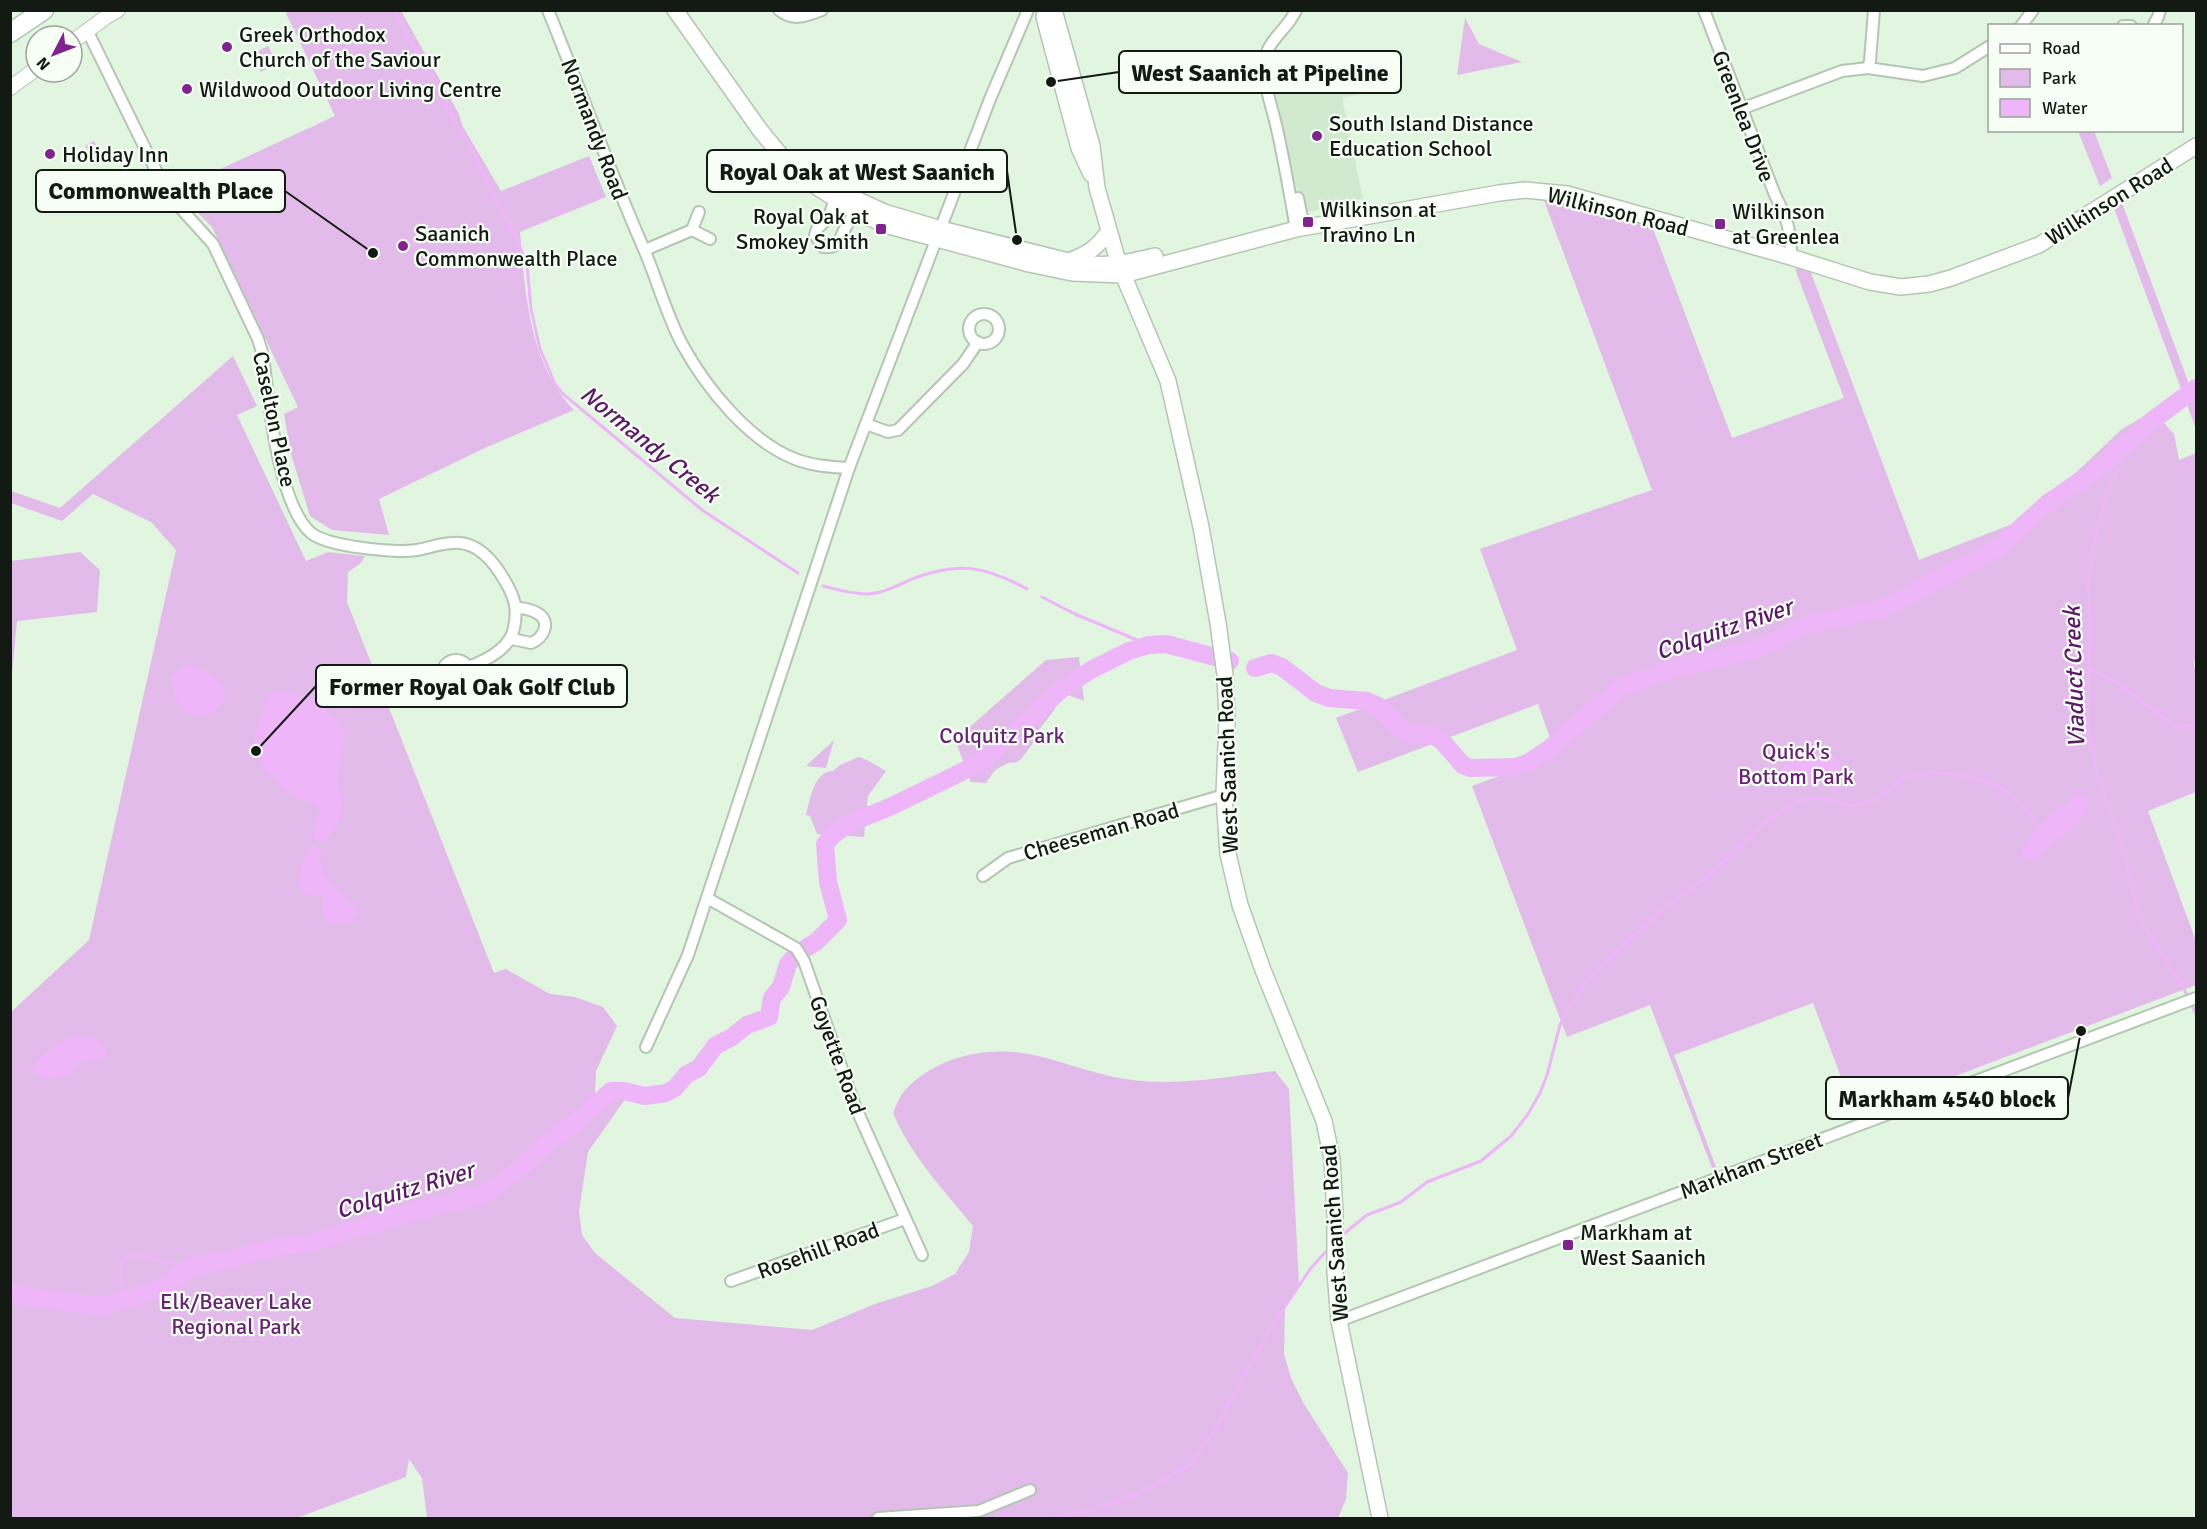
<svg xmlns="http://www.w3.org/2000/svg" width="2207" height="1529" font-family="Signika,sans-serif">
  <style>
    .built { fill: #d1eacf }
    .green { fill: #e3bbea }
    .water { fill: #efb5f9 }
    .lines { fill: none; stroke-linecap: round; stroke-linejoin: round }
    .stream { stroke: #efb5f9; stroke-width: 3 }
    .river { stroke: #efb5f9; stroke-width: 18 }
    .minor-casing { stroke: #b3c6b1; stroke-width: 14 }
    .tertiary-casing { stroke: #b3c6b1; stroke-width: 16 }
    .secondary-casing { stroke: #b3c6b1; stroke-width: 18 }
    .motorway-casing { stroke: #b3c6b1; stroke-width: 21 }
    .minor { stroke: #fff; stroke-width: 10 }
    .tertiary { stroke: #fff; stroke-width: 14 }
    .secondary { stroke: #fff; stroke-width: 15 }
    .motorway { stroke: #fff; stroke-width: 18 }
    .poi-dot { fill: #81238f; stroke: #f6fef6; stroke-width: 2 }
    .labels { text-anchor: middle; stroke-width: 4.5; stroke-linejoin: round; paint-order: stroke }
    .poi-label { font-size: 22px; fill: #131a13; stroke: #f6fef6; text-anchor: start }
    .street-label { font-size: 22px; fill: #131a13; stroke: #f6fef6 }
    .park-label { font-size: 22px; fill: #682473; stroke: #f6fef6 }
    .water-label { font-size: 24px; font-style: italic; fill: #5d1868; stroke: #f6fef6 }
    .leader { fill: none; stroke: #131a13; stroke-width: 2 }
    .callout-dot { fill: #131a13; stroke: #f6fef6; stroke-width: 2 }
    .callout { fill: #f6fef6; stroke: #131a13; stroke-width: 2 }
    .callout-label { font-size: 24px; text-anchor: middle; font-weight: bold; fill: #131a13 }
  </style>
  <rect width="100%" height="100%" fill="#e1f5e0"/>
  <path class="built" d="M1374,53L1376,91L1342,98L1363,199L1304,213L1299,193L1292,175L1273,87L1272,55Z"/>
  <g class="green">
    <path d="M285,11H401L459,114L462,125L501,191L589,156L606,197L520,232C525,292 529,364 574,410L487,447L379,499L389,535L332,530L310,516L291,454L284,414L298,407L212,227L175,190L335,116Z"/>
    <path d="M1465,18L1479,44L1522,62L1457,75Z"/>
    <path d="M268,46L277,64L261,72L252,54Z"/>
    <path d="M2078,131H2094L2112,178L2100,186Z"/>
    <path d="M1543,198L1652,226L1732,438L1844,398L1795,269L1808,265L1919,560L2028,518L2122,429L2153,411L2174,434L2179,460L2196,453V647L2194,666L2196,672V792L2148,811L2196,941V985L1855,1114L1813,1003L1674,1055L1716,1167L1712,1168L1650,1005L1567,1037L1472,786L1556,755L1538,704L1358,772L1336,718L1517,650L1480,549L1652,490Z"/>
    <path d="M2122,203L2196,403V429L2114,208Z"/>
    <path d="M233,356L257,406L237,415L306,561L328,552L365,556L361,563L348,572L347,602L494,973L506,969L550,994L575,997L603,1007L617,1026L596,1071L595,1095L608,1090L628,1095L588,1152L579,1211L582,1235L595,1253L675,1318L812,1330L875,1304L932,1286L955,1274L969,1252L973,1226C944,1190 911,1156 893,1113C896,1106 900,1095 906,1089C937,1057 985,1046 1028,1054C1061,1060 1092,1074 1125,1079C1175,1087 1226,1077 1275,1071L1289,1089L1299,1285L1285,1305L1284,1354L1291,1378L1304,1404L1348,1473L1346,1499L1338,1518H427L422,1478L409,1459L406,1477L297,1518H11V1012L89,940L176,550L151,522L93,494L62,521L11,503V491L60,508Z"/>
    <path d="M80,552L100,570L97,612L17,621L11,684V561Z"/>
    <path d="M1079,657L1084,701L1060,692L1055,709L1035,735L1033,743L1022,758L1017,762L1008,763L995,770L986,783L971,782L955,740L1046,660Z"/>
    <path d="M834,740L826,768L806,766Z"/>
    <path d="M859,757L867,760L886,771L868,796L864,837L817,834L810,816L806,815C810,799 814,771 833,771L840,765Z"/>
  </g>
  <g class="water">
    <path d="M94,141L104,160L94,165L85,146Z"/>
    <path d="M182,665C195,664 229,679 225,696C223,705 213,712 206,717C184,718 173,698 171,679Z"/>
    <path d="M278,691C297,689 337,710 343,729C346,742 338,766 337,780C337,787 340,792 341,798C343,813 336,836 321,841L316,840C311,830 313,821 320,813C316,800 304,801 294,797C286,794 280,785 274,778C252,754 249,743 263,712C267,702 267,696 278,691Z"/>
    <path d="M1812,754L1833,755C1844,766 1842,777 1841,792L1831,790L1819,775H1809L1793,787L1784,779L1781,770L1788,762Z"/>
    <path d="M2078,795L2087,798C2087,799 2088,807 2088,808C2083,823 2044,852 2030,861L2021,855C2029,834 2059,807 2078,795Z"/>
    <path d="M312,845H316L321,851V864L324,874L334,887L356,907L357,915C350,924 337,926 327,921L323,913V896C318,895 313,896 309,895C293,889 299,872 304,862C307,855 307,850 312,845Z"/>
    <path d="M76,1036C90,1036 100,1039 107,1053L105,1059L99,1061L89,1060C82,1063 78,1067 73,1072C62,1081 40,1081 32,1070C38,1056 62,1038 76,1036Z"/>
  </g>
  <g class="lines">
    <g class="stream">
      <path d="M395,10L409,40L430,70L448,110L473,150L490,188L518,241L527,265L531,309L540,349L555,384L562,393L702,510L798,573"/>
      <path d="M2139,434L2116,473L2107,494L2093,548L2088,589L2090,623L2088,729L2098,777L2122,845L2136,904L2143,924L2170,968L2181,983L2196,1014"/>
      <path d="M823,586C838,590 852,594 868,594C883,593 899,585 912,579C957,561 985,566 1027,589"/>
      <path d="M1042,597L1075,614L1149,645"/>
      <path d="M2088,669L2115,681L2170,723L2181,727L2196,724"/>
      <path d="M1341,1236L1367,1215L1401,1202L1427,1182L1481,1161L1511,1136L1528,1114L1540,1093L1547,1075L1560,1025L1569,1007L1588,979L1666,906L1708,877L1770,818L1799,801L1811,799L1821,798L1854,806L1876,800L1899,781L1909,776L1931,772L1953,774L1981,780L2003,789L2021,804L2040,829"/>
      <path d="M122,1300L121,1264L126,1258L136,1255L192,1267"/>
      <path d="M1048,1518L1088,1511L1138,1494L1190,1465L1213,1433L1271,1327L1311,1268L1330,1247"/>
    </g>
    <g class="river">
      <path d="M1255,668L1272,663L1282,667L1316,693L1329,698L1367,701L1378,706L1400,728L1409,734L1433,736L1441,740L1463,765L1470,768L1515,767L1528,763L1549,749L1620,688L1673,669L1742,653L1771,643L1806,625L1881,609L1901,600L1999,547L2048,503L2102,466L2123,445L2139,434L2149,423L2196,388"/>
      <path d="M806,948L816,942L838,920L828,882L825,844L832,836L850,823L890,807L980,763L1063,688L1091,670L1129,651L1149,645L1166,644L1230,661"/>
      <path d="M10,1292L28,1297L103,1306L150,1292L169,1283L192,1267L236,1258L280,1246L307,1244L405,1214L484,1194L518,1170L550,1140L564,1132L611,1091H624L645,1096L666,1093L675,1088L686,1075L699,1068L715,1046L732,1037L747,1025L769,1017L772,998L781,987L788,964L796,955"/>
    </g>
    <defs>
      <g id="minor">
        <path d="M548,10C580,89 609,169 643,247C657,279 666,314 682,344C706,388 749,441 795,459C813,466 831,467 849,468"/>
        <path d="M779,10C793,22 806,16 822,10"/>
        <path d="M1296,10C1289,27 1273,36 1267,52C1259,75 1271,102 1276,125C1284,159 1290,195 1296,229"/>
        <path d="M1704,10L1775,195C1787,218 1791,230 1791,257"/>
        <path d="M2021,26L2033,10"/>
        <path d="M2123,26H2131"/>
        <path d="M2153,26L2158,17L2160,10"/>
        <path d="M87,30L167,193L213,244L258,339L263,355C268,398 278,504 311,533C329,547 394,553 417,550C429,548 441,543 453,543C478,541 494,562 505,581C515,598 518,609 514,628C510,649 487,660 468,667"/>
        <path d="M1868,68L1870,61L1874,10"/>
        <path d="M1741,109L1842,71L1868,68L1923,76L1955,68L1990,46"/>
        <path d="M1298,198L1304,228"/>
        <path d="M835,200L828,218L817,229L815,235L823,247C841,249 839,237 847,225C849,220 853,217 857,213"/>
        <path d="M692,230L699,212"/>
        <path d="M645,250L692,230L710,239"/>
        <circle cx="984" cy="329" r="15"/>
        <path d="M866,424L888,432L898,430L963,364L978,342"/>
        <path d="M512,639L531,643C544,638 552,621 537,613C531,609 524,609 517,607"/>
        <circle cx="456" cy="674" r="14"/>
        <path d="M983,876L1008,858L1224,795"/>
        <path d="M707,898L796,948L804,961L855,1106L922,1255"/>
        <path d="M646,1047L688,955L849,468L990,99L1028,10"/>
        <path d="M731,1281L905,1219"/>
        <path d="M1339,1321L2196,998"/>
        <path d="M878,1518L979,1511L1030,1490"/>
      </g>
      <g id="tertiary">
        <path d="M72,42L106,17L118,10"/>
        <path d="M10,88L36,69"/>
      </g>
      <g id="secondary">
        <path d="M675,10L760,130L783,158L809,182L857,213L889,226L1029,264L1072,273L1123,275L1296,229L1499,193L1525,190L1567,194L1791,257L1870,282L1901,287L1929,284L1951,278L2039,245L2196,146"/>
        <path d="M1046,10L1044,17L1079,148L1091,174"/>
        <path d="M1054,10L1092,146L1097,188L1119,265L1168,381L1201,527L1218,623L1225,675L1227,720L1224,795L1228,854L1240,905L1263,970L1324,1121L1332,1159L1335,1215V1272L1339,1321L1380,1518"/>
        <path d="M843,193L884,212L941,229L1072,262C1105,267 1122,264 1155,256"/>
        <path d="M1071,260C1089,254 1098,246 1109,231"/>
      </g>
      <path id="motorway" d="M10,33L44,10"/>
    </defs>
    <use href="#minor" class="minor-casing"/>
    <use href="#tertiary" class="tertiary-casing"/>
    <use href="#secondary" class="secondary-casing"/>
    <use href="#motorway" class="motorway-casing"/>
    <use href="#minor" class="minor"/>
    <use href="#tertiary" class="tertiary"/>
    <use href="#secondary" class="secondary"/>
    <use href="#motorway" class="motorway"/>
  </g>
  <g class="poi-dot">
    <circle cx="227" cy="47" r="6"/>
    <circle cx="187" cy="89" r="6"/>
    <circle cx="1317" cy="136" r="6"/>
    <circle cx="50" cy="154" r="6"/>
    <rect x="1302" y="216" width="12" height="12" rx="3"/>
    <rect x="1714" y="218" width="12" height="12" rx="3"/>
    <rect x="875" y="223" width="12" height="12" rx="3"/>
    <circle cx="403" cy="246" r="6"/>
    <rect x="1562" y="1239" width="12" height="12" rx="3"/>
  </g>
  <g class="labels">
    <g class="poi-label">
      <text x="239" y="42">Greek Orthodox<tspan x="239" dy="25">Church of the Saviour</tspan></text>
      <text x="199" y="97">Wildwood Outdoor Living Centre</text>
      <text x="1329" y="131">South Island Distance<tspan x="1329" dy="25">Education School</tspan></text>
      <text x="62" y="162">Holiday Inn</text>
      <text x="1320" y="217">Wilkinson at<tspan x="1320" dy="25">Travino Ln</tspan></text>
      <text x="1732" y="219">Wilkinson<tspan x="1732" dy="25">at Greenlea</tspan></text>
      <text x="869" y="224" text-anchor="end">Royal Oak at<tspan x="869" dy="25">Smokey Smith</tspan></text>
      <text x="415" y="241">Saanich<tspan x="415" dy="25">Commonwealth Place</tspan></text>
      <text x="1580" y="1240">Markham at<tspan x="1580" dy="25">West Saanich</tspan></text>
    </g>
    <g class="street-label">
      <text transform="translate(1744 116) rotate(69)" y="8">Greenlea Drive</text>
      <text transform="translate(595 129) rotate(69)" y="8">Normandy Road</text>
      <text transform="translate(2109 201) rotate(-32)" y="8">Wilkinson Road</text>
      <text transform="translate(1618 211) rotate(14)" y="8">Wilkinson Road</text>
      <text transform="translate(275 419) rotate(78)" y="8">Caselton Place</text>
      <text transform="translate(1227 765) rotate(-92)" y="8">West Saanich Road</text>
      <text transform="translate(1101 831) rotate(-16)" y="8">Cheeseman Road</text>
      <text transform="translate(838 1055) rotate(70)" y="8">Goyette Road</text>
      <text transform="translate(1751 1165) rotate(-21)" y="8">Markham Street</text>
      <text transform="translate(1334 1233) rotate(-94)" y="8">West Saanich Road</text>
      <text transform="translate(818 1250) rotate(-20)" y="8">Rosehill Road</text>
    </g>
    <g class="park-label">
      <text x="1002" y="743">Colquitz Park</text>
      <text x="1796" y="759">Quick's<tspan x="1796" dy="25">Bottom Park</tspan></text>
      <text x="236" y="1309">Elk/Beaver Lake<tspan x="236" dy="25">Regional Park</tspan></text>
    </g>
    <g class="water-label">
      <text transform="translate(650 444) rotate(39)" y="8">Normandy Creek</text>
      <text transform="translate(1724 629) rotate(-19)" y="8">Colquitz River</text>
      <text transform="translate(2074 677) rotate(-92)" y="8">Viaduct Creek</text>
      <text transform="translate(405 1190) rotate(-17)" y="8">Colquitz River</text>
    </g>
  </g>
  <path class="leader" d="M1051 82L1119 72M1017 240L1007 171M373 253L285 191M256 751L316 686M2081 1031L2068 1098"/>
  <g class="callout-dot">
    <circle cx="1051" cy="82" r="6"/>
    <circle cx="1017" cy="240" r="6"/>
    <circle cx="373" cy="253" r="6"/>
    <circle cx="256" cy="751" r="6"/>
    <circle cx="2081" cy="1031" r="6"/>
  </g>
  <g class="callout">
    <rect x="1119" y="51" width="282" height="42" rx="6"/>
    <rect x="707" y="150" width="300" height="42" rx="6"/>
    <rect x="36" y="170" width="249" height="42" rx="6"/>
    <rect x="316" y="665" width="311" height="42" rx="6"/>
    <rect x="1826" y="1077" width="242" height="42" rx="6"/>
  </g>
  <g class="callout-label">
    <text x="1260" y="81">West Saanich at Pipeline</text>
    <text x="857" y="180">Royal Oak at West Saanich</text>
    <text x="161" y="199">Commonwealth Place</text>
    <text x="472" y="695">Former Royal Oak Golf Club</text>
    <text x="1947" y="1107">Markham 4540 block</text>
  </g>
  <rect width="2207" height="1529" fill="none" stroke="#131a13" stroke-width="24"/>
  <rect x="1988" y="24" width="195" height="108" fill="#f6fef6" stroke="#9ba39b" stroke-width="1.5"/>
  <rect x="2000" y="44" width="30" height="9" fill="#ffffff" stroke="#9ba39b" stroke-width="1.5"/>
  <text x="2042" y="54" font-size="18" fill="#131a13">Road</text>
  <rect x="2000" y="69" width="30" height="18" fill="#e3bbea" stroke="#9ba39b" stroke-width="1.5"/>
  <text x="2042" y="84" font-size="18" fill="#131a13">Park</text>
  <rect x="2000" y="99" width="30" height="18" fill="#efb5f9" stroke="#9ba39b" stroke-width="1.5"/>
  <text x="2042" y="114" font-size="18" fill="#131a13">Water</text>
  <g transform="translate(54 54) rotate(228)"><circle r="28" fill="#f6fef6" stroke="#9ba39b" stroke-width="1.5"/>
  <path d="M0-4.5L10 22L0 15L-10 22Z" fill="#81238f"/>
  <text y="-9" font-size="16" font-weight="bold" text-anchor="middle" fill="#131a13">N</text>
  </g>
</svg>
